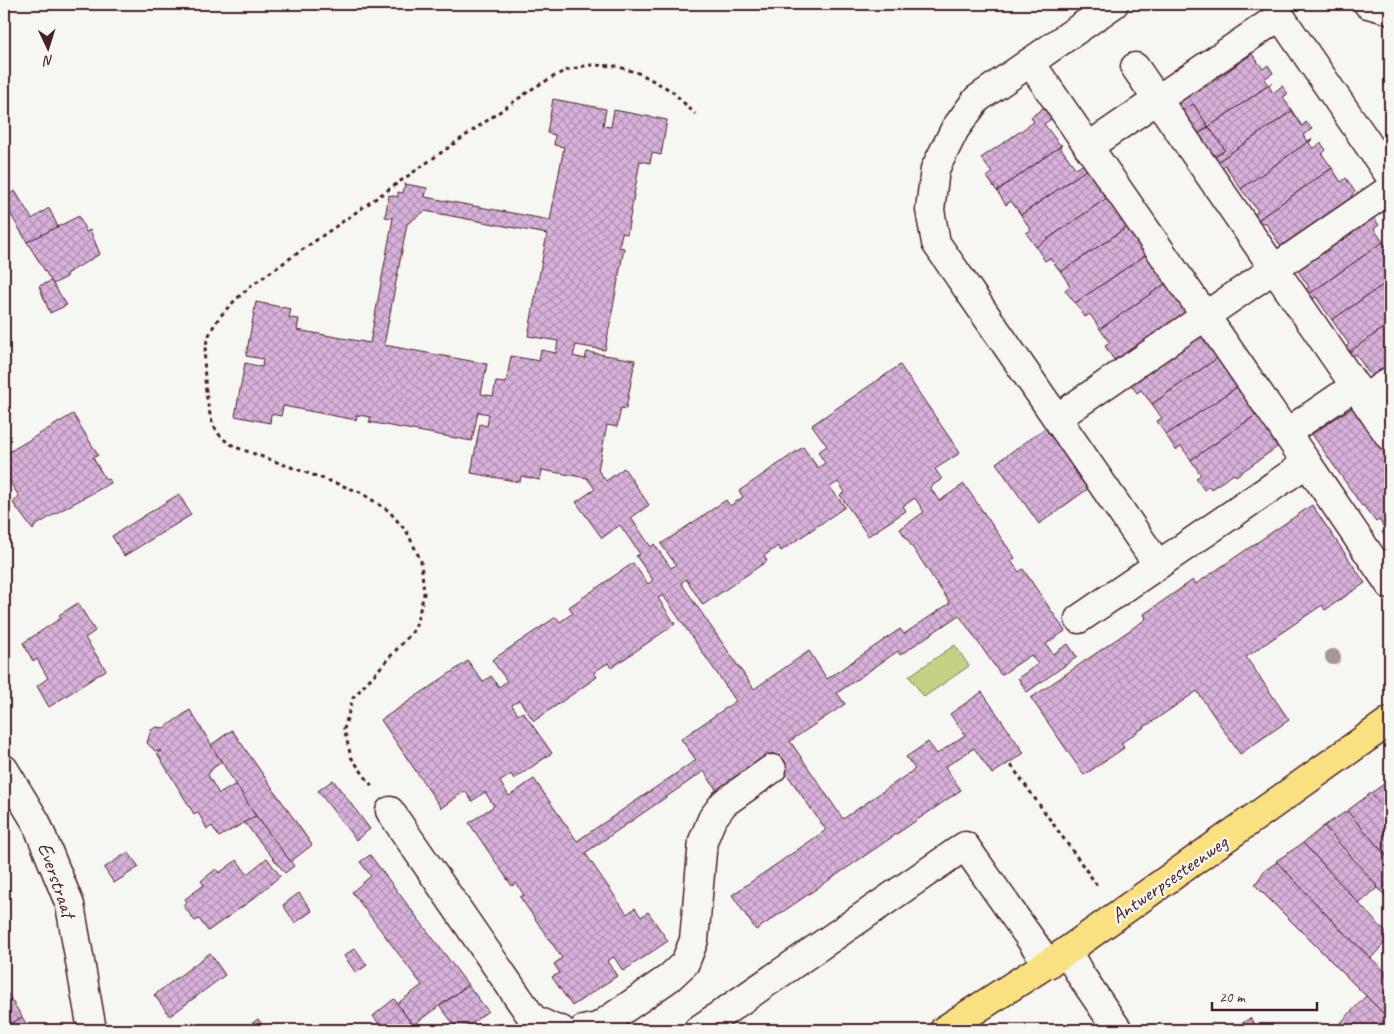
<svg xmlns="http://www.w3.org/2000/svg" width="1394" height="1034" font-family="Caveat,sans-serif">
  <style>
    .garden { fill: #c5d185; stroke: #887858 }
    .building { fill: url(#building-cross-hatch); stroke: #4a1f2b; fill-rule: evenodd }
    .lines { fill: none; stroke-linecap: round; stroke-linejoin: round }
    .minor-casing { stroke: #4a1f2b; stroke-width: 31 }
    .major-casing { stroke: #4a1f2b; stroke-width: 31 }
    .path { stroke: #4a1f2b; stroke-width: 3; stroke-dasharray: 4 4; stroke-linecap: butt }
    .minor { stroke: #f6f6f2; stroke-width: 28 }
    .major { stroke: #f9e181; stroke-width: 28 }
    .tree { fill: #a89891 }
    .labels { text-anchor: middle; stroke-width: 4.5; stroke-linejoin: round; paint-order: stroke }
    .street-label { font-size: 21px; fill: #4a1f2b; stroke: #f6f6f2 }
  </style>
  <defs>
    <pattern id="building-cross-hatch" width="8" height="8" patternUnits="userSpaceOnUse" patternTransform="scale(1.25)"><rect width="8" height="8" fill="#d8b2db"/><path d="M0 0l8 8M0 8l8-8" fill="none" stroke="#b190b2"/></pattern>
  </defs>
  <rect width="100%" height="100%" fill="#f6f6f2"/>
  <filter id="ink" filterUnits="userSpaceOnUse"><feTurbulence type="fractalNoise" baseFrequency=".02" numOctaves="2"/><feDisplacementMap in="SourceGraphic" scale="10" xChannelSelector="R" yChannelSelector="G"/><feConvolveMatrix kernelMatrix="1 2 1 2 8 2 1 2 1" color-interpolation-filters="sRGB"/></filter>
  <g filter="url(#ink)">
    <path class="garden" d="M955,645L969,666L924,697L909,676Z"/>
    <g class="building">
      <path d="M1252,54L1263,69L1268,65L1273,73L1264,79L1268,85L1272,83L1207,128L1208,126L1193,104L1181,112L1173,102L1196,86L1200,91Z"/>
      <path d="M1272,83L1269,86L1273,93L1282,86L1288,94L1283,97L1292,111L1216,163L1214,157L1225,150L1209,127L1207,128Z"/>
      <path d="M553,99L606,109L603,126L611,127L614,110L667,120L661,155L652,153L650,163L640,161L627,234L622,233L619,247L624,248L605,350L576,345L573,356L585,359L587,352L635,360L626,409L621,408L617,427L607,425L598,470L606,481L624,468L649,505L631,518L651,547L654,544L671,568L676,565L661,544L726,500L730,506L743,497L739,491L803,447L818,468L825,463L818,452L827,446L812,425L900,365L960,453L935,469L942,479L930,487L939,501L964,484L1015,558L1011,561L1019,572L1023,569L1065,631L1046,644L1053,654L1068,644L1077,657L1027,692L1018,678L1038,664L1031,655L1001,675L959,615L900,655L898,651L837,693L845,704L790,741L843,819L915,769L906,757L928,742L937,754L965,735L950,714L982,692L1024,753L992,774L974,748L945,767L961,790L756,930L732,895L826,830L772,753L717,791L704,771L585,853L627,914L635,908L641,917L648,912L668,941L623,971L614,957L607,961L617,976L572,1006L552,977L560,973L554,964L562,958L520,897L524,895L516,883L512,886L469,823L494,806L485,792L472,801L465,791L441,808L381,720L468,661L483,682L491,676L499,687L507,681L492,660L556,617L560,622L573,613L569,607L633,563L648,584L653,580L636,556L640,554L620,525L602,538L576,502L595,489L587,478L542,470L540,480L521,476L520,482L471,473L480,424L487,426L489,414L478,412L472,441L369,422L371,417L357,415L356,420L283,406L281,416L271,414L270,423L235,416L245,363L262,367L263,359L246,356L256,302L291,309L289,318L299,319L297,330L370,343L393,218L385,217L389,195L398,197V192L403,193L405,184L427,188L425,197L550,220L564,147L554,145L555,135L547,133ZM425,211L547,234L528,336L558,341L556,353L541,350L539,361L511,356L506,383L496,382L493,396L481,394L487,364L384,345L407,224ZM838,482L845,492L840,495L868,536L906,511L903,506L915,498L924,512L900,529L950,603L904,634L900,629L827,679L809,651L754,689L681,583L686,579L703,605L767,561L764,556L778,546L781,551L845,507L830,487ZM663,595L736,701L681,739L696,760L577,841L534,779L509,796L500,782L511,774L514,779L552,753L523,712L518,715L512,705L519,700L534,721L597,677L594,672L608,663L611,668L675,624L658,598Z"/>
      <path d="M1053,101L1061,112L1044,124L1060,145H1062L997,191L987,177L992,173L981,158L1034,122L1031,117Z"/>
      <path d="M1193,104L1208,126L1197,135L1181,112Z"/>
      <path d="M1292,111L1302,126L1306,122L1312,129L1303,135L1307,141L1312,139L1241,189L1225,165L1220,169L1216,163Z"/>
      <path d="M1209,127L1225,150L1214,157L1197,135Z"/>
      <path d="M1312,139L1309,143L1313,149L1321,143L1326,150L1322,154L1332,168L1256,221L1253,215L1258,211L1241,189Z"/>
      <path d="M1062,145L1060,147L1076,169L1093,158L1096,163L1021,215L1011,201L1006,205L997,191Z"/>
      <path d="M1096,163L1110,196L1036,247L1026,233L1031,230L1021,215Z"/>
      <path d="M1332,168L1341,182L1346,178L1355,192L1351,196L1352,197L1329,213L1331,215L1282,248L1265,222L1260,225L1256,221Z"/>
      <path d="M15,191L32,219L49,208L58,227L27,242L4,203V197Z"/>
      <path d="M1110,196L1136,221L1061,272L1050,258L1045,261L1036,247Z"/>
      <path d="M1369,212L1379,225L1374,229L1383,242L1308,295L1305,290L1309,287L1291,261Z"/>
      <path d="M79,216L86,232L90,230L100,254L66,274L67,277L53,284L27,242Z"/>
      <path d="M1136,221L1150,252L1075,303L1065,290L1070,286L1061,272Z"/>
      <path d="M1383,242L1390,252V280L1332,320L1316,297L1311,300L1308,295Z"/>
      <path d="M1150,252L1175,277L1100,329L1090,314L1085,317L1075,303Z"/>
      <path d="M1175,277L1191,311L1144,344L1143,342L1120,357L1119,356L1114,360L1105,346L1110,343L1100,329Z"/>
      <path d="M1390,280V323L1348,353L1345,348L1349,344L1332,320Z"/>
      <path d="M51,281L67,305L50,313L39,286Z"/>
      <path d="M1201,323L1226,352L1152,404L1141,390L1137,393L1128,380Z"/>
      <path d="M1390,323V369L1374,381L1356,354L1351,357L1348,353Z"/>
      <path d="M1226,352L1242,384L1166,435L1157,421L1162,418L1152,404Z"/>
      <path d="M1242,384L1266,408L1191,460L1181,446L1176,450L1166,435Z"/>
      <path d="M1356,405L1390,454V543L1382,532L1386,530L1379,520L1376,522L1363,505L1362,506L1312,434Z"/>
      <path d="M1266,408L1283,443L1236,476L1234,474L1211,489L1209,486L1204,490L1196,478L1201,475L1191,460Z"/>
      <path d="M73,414L98,455L93,458L106,480L109,479L111,483L58,512L35,526L33,530L13,503L19,496L4,473V455Z"/>
      <path d="M1045,428L1089,488L1039,524L996,463Z"/>
      <path d="M179,494L191,515L124,556L112,536Z"/>
      <path d="M1312,505L1365,583L1325,610L1322,605L1246,657L1289,720L1240,754L1197,691L1121,743L1124,748L1084,775L1031,698L1146,619L1144,614L1193,580L1196,584Z"/>
      <path d="M78,603L95,631L85,638L106,670L49,707L37,686L48,678L37,659L33,661L23,643L61,618L59,615Z"/>
      <path d="M190,710L222,762L213,768L208,775L219,794L236,784L256,816L219,837L212,826L207,829L198,812L194,814L157,753L161,751H155L147,743L151,730L157,727L164,728Z"/>
      <path d="M232,730L312,845L290,862L256,816L211,745Z"/>
      <path d="M333,780L370,829L356,840L318,791Z"/>
      <path d="M1390,780V817L1371,793Z"/>
      <path d="M1371,793L1390,817V860L1347,811Z"/>
      <path d="M1347,811L1390,860V895L1387,898L1324,826Z"/>
      <path d="M256,816L294,866L285,873L244,822Z"/>
      <path d="M1324,826L1378,887L1359,904L1303,843Z"/>
      <path d="M1303,843L1390,937L1371,958L1339,928L1276,861Z"/>
      <path d="M128,852L139,867L114,883L104,868Z"/>
      <path d="M370,855L468,985L413,1025L397,1004L422,985L352,892L371,876L360,862Z"/>
      <path d="M267,858L280,876L253,899L208,931L199,919L195,921L183,905L187,902L185,899L204,885L201,881L216,869L219,873L237,860L247,874Z"/>
      <path d="M1277,862L1339,928L1390,976V1014L1387,1017L1255,885L1264,871Z"/>
      <path d="M299,893L312,911L295,923L283,905Z"/>
      <path d="M355,948L367,965L356,973L344,956Z"/>
      <path d="M210,953L225,975L170,1016L154,995Z"/>
      <path d="M468,985L488,1011L463,1030H458L440,1006Z"/>
      <path d="M4,988L22,1017L4,1028Z"/>
      <path d="M1366,996L1387,1017L1375,1030H1334Z"/>
      <path d="M394,999L411,1023L401,1030H384L373,1016Z"/>
      <path d="M22,1017L30,1030H4V1028Z"/>
      <path d="M1387,1017L1390,1020V1030H1375Z"/>
      <path d="M1250,1018L1259,1030H1232Z"/>
      <path d="M258,1019L266,1030H243Z"/>
    </g>
    <g class="lines">
      <defs>
        <g id="minor">
          <path d="M1114,4L977,99L955,129L935,169L930,210L936,243L1158,565"/>
          <path d="M1368,4L1390,10"/>
          <path d="M1030,62L1307,463"/>
          <path d="M1135,67L1355,386"/>
          <path d="M1088,147L1280,16L1390,176"/>
          <path d="M1364,399L1390,381"/>
          <path d="M1057,418L1390,189"/>
          <path d="M1286,433L1355,386L1390,437"/>
          <path d="M1079,619L1307,463L1390,585"/>
          <path d="M4,769L36,822L70,905L92,1030"/>
          <path d="M390,811L533,1019L557,1030H561"/>
          <path d="M1067,951L1080,974L1118,1030"/>
          <path d="M583,1030L598,1027L669,978L685,963L694,940L703,841L712,819L724,803L772,769"/>
          <path d="M698,1030L965,846L1048,964"/>
        </g>
        <path id="major" d="M944,1030L1067,951L1390,721"/>
      </defs>
      <use href="#minor" class="minor-casing"/>
      <use href="#major" class="major-casing"/>
      <g class="path">
        <path d="M1011,765L1099,888"/>
        <path d="M372,786L351,757L344,729L353,698L415,629L424,594L421,561L407,532L389,511L360,492L238,448C228,443 220,438 215,428C206,413 202,362 206,345C207,339 211,330 215,324C224,309 239,297 252,285L535,87L564,71L588,65L616,66L641,74L672,91L695,114"/>
      </g>
      <use href="#minor" class="minor"/>
      <use href="#major" class="major"/>
    </g>
    <circle class="tree" cx="1333" cy="657" r="8"/>
  </g>
  <g class="labels">
    <g class="street-label">
      <text transform="translate(1169 879) rotate(-35)" y="7">Antwerpsesteenweg</text>
      <text transform="translate(57 880) rotate(71)" y="7">Everstraat</text>
    </g>
  </g>
  <rect width="1394" height="1034" fill="none" stroke="#f6f6f2" stroke-width="20"/>
  <rect x="10" y="10" width="1374" height="1014" fill="none" stroke="#4a1f2b" stroke-width="2" filter="url(#ink)"/>
  <g transform="translate(48 48) rotate(176)" stroke="#f6f6f2" stroke-width="4" paint-order="stroke">
  <path d="M0-4L9 19L0 12L-9 19Z" fill="#4a1f2b"/>
  <text y="-8" font-size="14" font-weight="bold" text-anchor="middle" fill="#4a1f2b">N</text>
  </g>
  <path d="M1212 1002v8h105v-8" fill="none" stroke="#4a1f2b" stroke-width="2.5"/>
  <text x="1219" y="1002" font-size="15" fill="#4a1f2b" stroke="#f6f6f2" stroke-width="4" paint-order="stroke">20 m</text>
</svg>
